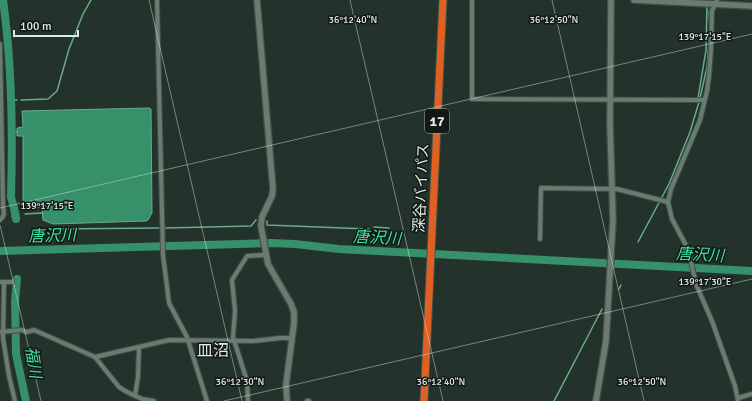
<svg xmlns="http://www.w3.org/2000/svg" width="752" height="401" font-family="Signika,'Noto Sans JP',sans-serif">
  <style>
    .water { fill: #36906a; stroke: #69ab8f }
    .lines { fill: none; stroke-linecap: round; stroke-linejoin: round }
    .stream { stroke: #69ab8f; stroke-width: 1.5 }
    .river { stroke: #36906a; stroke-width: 8 }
    .street-casing { stroke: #425049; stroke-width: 6 }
    .secondary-casing { stroke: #425049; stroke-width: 8 }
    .highway-casing { stroke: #425049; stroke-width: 9 }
    .street { stroke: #6a7b72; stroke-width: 4 }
    .secondary { stroke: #6a7b72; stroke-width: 5.5 }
    .highway { stroke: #de6023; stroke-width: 7 }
    .ticks { fill: none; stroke: #e0eae4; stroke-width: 1; stroke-opacity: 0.45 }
    .labels { text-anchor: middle; stroke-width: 3; stroke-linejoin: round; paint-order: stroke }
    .shield { fill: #111815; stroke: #a2aba6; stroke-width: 1 }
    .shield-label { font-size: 14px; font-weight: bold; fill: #e0eae4 }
    .street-label { font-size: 15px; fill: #e0eae4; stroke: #111815 }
    .water-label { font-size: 16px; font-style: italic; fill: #3fe1a3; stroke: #111815 }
    .neighbourhood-label { font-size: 16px; fill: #e0eae4; stroke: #111815 }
    .ticks-label { font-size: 10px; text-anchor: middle; fill: #e0eae4; stroke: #111815; stroke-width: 3; stroke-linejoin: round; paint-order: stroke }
  </style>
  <rect width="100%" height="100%" fill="#23322a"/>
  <path class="water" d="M149,108L151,109L152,213L148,220L146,221L53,224L43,220L42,207C34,207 26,209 23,200V136H17V128L23,127L22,111Z"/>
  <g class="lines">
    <g class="stream">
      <path d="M710,29L709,12L712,5"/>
      <path d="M698,98L706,50L707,5"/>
      <path d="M700,98L707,67L709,41"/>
      <path d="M11,100H17"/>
      <path d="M21,100L48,99L57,91L69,49L83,14L91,0"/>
      <path d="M11,132H17"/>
      <path d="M25,214L42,213"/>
      <path d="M12,216L19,214"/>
      <path d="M267,221V225L369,229"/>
      <path d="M374,227L389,228"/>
      <path d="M165,228L251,226L256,220"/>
      <path d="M52,229L159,228"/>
      <path d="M638,242L669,184L690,132L699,102"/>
      <path d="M619,289L621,285"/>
      <path d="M554,401L602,309"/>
    </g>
    <g class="river">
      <path d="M3,0C12,65 13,132 11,197L14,208L16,219"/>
      <path d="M0,251L271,243L295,244L339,249L752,271"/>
      <path d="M17,279L15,302L16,354L26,401"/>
    </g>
    <defs>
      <g id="street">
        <path d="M157,0L163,255L169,303L187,337L207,401"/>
        <path d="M472,0V99L704,100"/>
        <path d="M717,0L712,11L711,49L709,76L707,91L700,120L671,189L668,202L672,219L688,249L696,284L712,321L735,386L738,401"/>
        <path d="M0,44L3,206C4,212 5,216 0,220"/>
        <path d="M540,239L541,188L617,189L668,202"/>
        <path d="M0,282H12"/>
        <path d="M4,282L3,338L9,376L15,401"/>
        <path d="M0,332L21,330L27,332L34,330L95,357L119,387L127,392L142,399L154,401"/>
        <path d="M95,357L169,340L253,341L280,338H292"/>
        <path d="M135,396L138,377L139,347"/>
        <path d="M738,398L752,394"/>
        <path d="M248,401L247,381L233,337L235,311L232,280L247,256L265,255"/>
        <path d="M307,401H309"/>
      </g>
      <g id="secondary">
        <path d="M257,0L273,189L272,196L262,217L261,226L268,264L291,304L294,312V323L286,385L287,401"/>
        <path d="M634,0L752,6"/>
        <path d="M596,401L606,341L613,220L610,125L611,0"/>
      </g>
      <path id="highway" d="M424,401L443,0"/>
    </defs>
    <use href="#street" class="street-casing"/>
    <use href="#secondary" class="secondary-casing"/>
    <use href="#highway" class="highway-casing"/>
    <use href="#street" class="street"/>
    <use href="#secondary" class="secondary"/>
    <use href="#highway" class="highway"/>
  </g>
  <path class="ticks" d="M149,0L242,401M350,0L443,401M552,0L644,401M0,208L752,34M0,225L41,401M224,401L752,279"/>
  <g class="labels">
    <rect class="shield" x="425" y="109" width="24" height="24" rx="3"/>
    <g class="shield-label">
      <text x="437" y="126">17</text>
    </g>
    <g class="street-label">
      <text transform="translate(421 188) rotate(-87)" y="5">深谷バイパス</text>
    </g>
    <g class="water-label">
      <text transform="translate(52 235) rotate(-2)" y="6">唐沢川</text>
      <text transform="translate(377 237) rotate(3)" y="6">唐沢川</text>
      <text transform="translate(700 254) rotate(3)" y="6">唐沢川</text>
      <text transform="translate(34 362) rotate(81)" y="6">福川</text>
    </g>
    <g class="neighbourhood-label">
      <text x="213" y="356">皿沼</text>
    </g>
  </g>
  <g class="ticks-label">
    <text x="353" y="23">36°12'40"N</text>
    <text x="554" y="23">36°12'50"N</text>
    <text x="705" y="40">139°17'15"E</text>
    <text x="47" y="209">139°17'15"E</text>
    <text x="705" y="285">139°17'30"E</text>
    <text x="240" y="385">36°12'30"N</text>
    <text x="441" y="385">36°12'40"N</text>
    <text x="642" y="385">36°12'50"N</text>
  </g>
  <path d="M14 30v6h64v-6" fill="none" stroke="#e0eae4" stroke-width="2"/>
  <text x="20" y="30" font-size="12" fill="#e0eae4" stroke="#111815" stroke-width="3" paint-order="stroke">100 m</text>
</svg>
